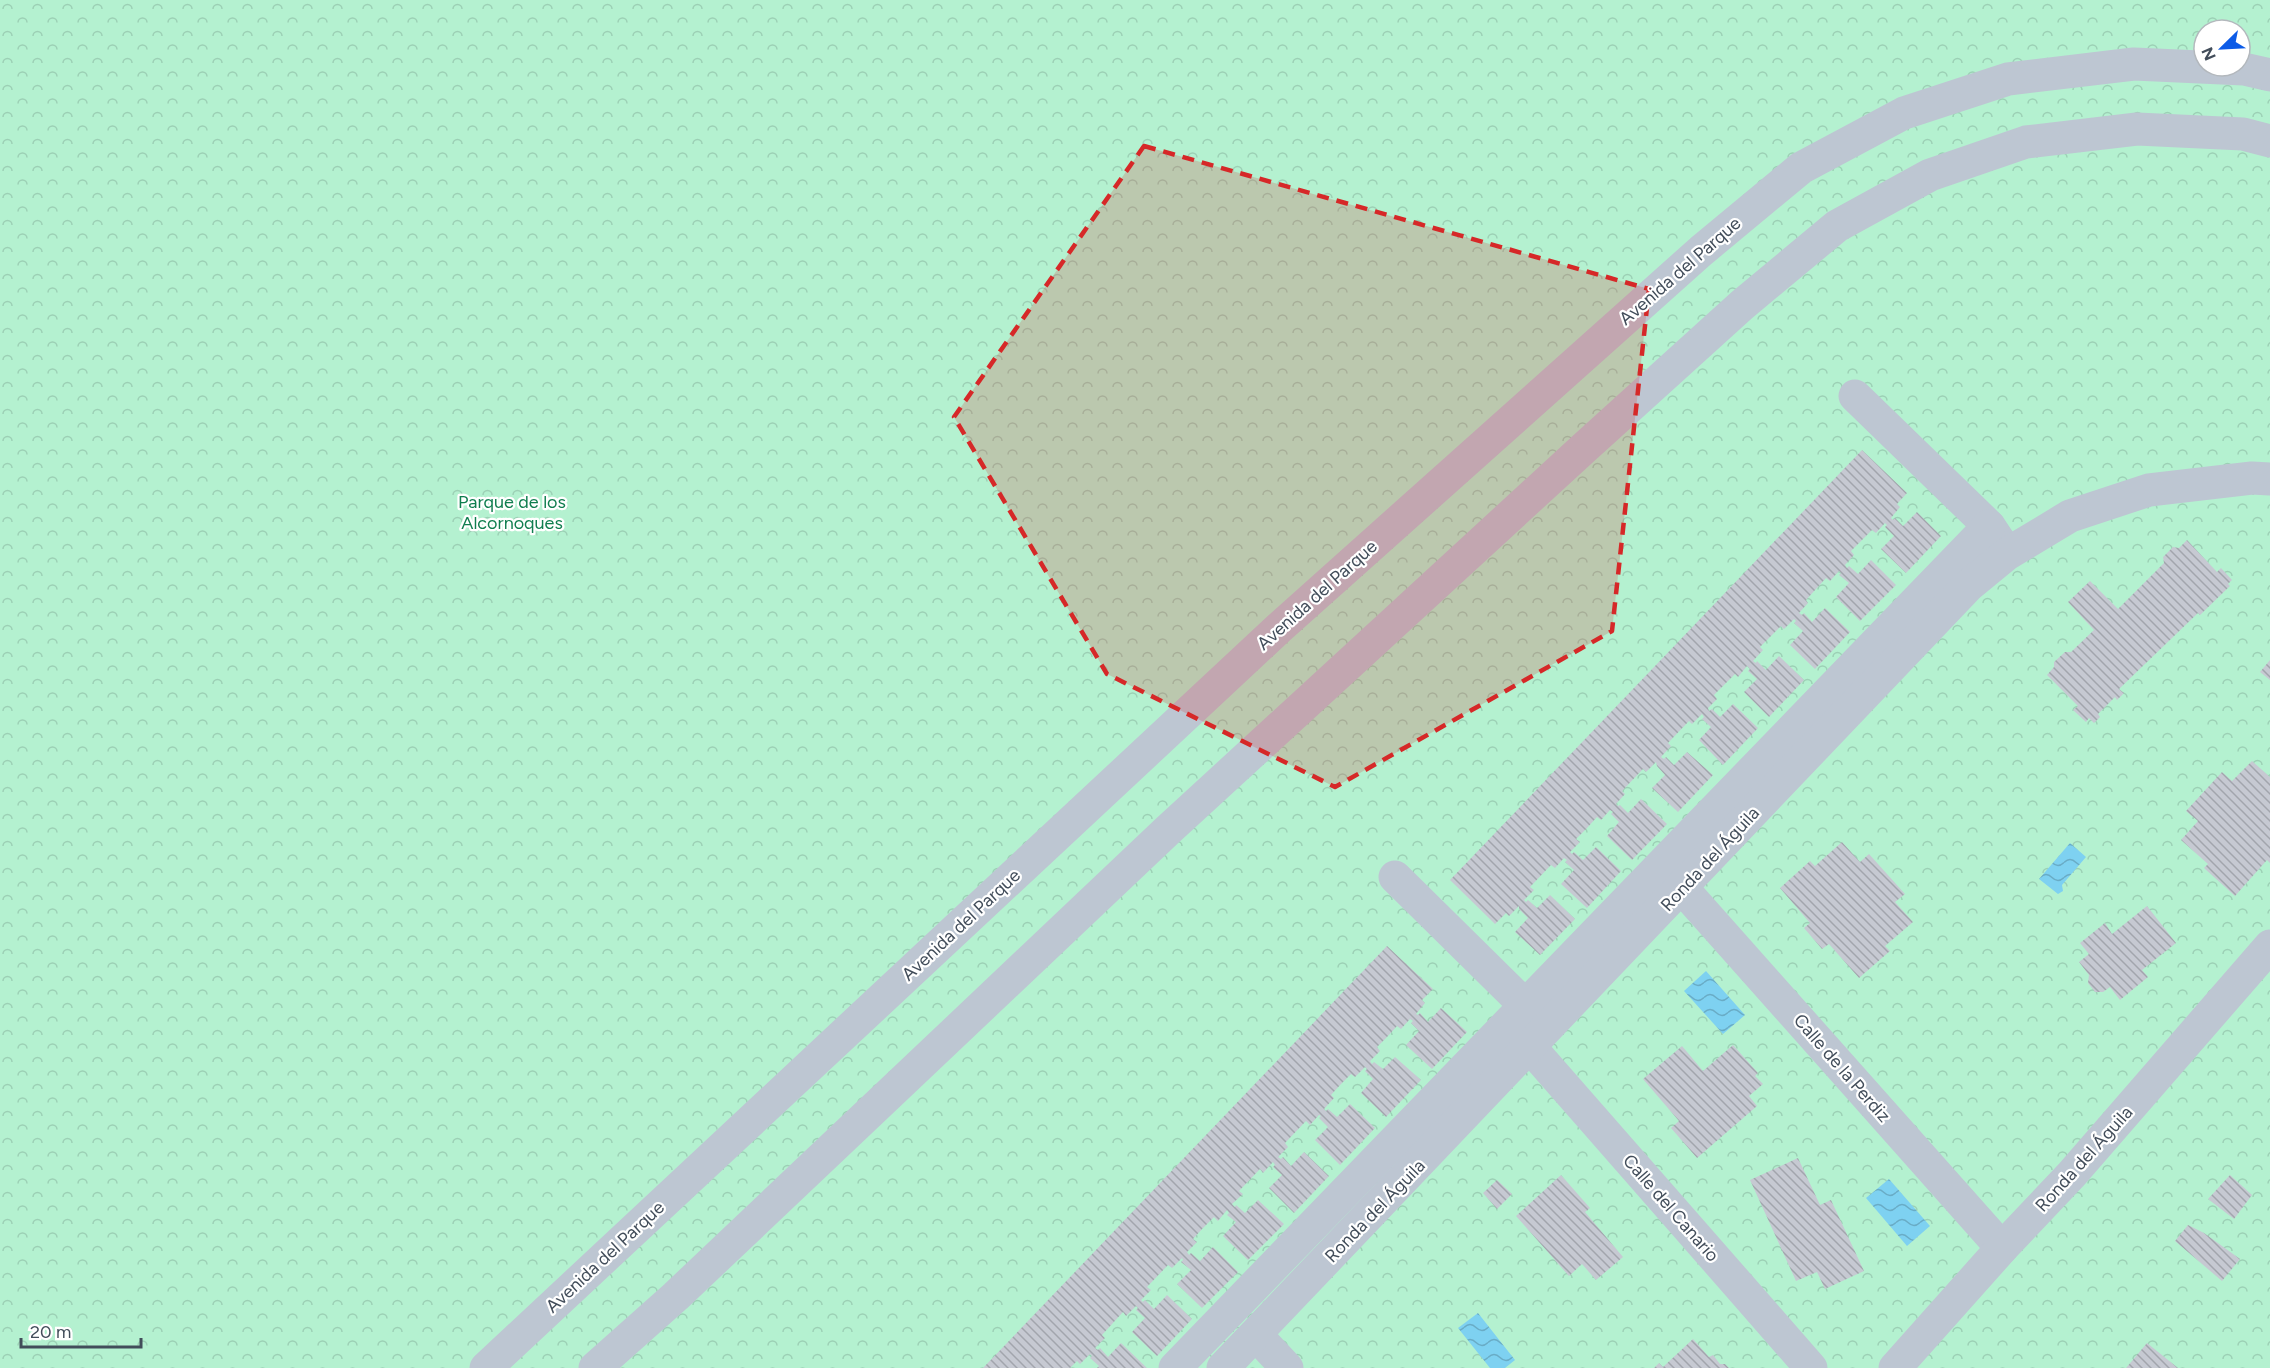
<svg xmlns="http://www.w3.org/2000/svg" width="2270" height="1368" font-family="Figtree,sans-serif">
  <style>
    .forest { fill: url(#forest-crowns); fill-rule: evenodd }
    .water { fill: url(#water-waves) }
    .building { fill: url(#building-back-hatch) }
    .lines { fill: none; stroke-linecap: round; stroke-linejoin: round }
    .minor { stroke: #bdc6d2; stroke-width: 33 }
    .marked { fill: #d62828; fill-opacity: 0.2; stroke: #d62828; stroke-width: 4.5; stroke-dasharray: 12 8; stroke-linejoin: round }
    .labels { text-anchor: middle; stroke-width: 4.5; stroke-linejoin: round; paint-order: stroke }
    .street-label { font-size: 18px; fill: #424d5a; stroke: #fff }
    .park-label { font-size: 18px; fill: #107e4f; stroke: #fff }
  </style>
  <defs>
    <pattern id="forest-crowns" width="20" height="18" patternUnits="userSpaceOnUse" patternTransform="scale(1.5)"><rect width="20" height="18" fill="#b4f1d0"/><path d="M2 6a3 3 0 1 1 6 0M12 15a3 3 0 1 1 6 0" fill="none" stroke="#9cd0b5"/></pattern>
    <pattern id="water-waves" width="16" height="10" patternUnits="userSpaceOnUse" patternTransform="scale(1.5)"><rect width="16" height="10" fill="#7ed1f1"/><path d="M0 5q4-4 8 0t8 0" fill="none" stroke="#69acc6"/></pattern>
    <pattern id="building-back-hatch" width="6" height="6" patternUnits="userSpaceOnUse" patternTransform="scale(1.5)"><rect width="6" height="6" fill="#c6c9d2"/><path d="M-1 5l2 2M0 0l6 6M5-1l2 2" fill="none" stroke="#a2a5ad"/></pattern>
  </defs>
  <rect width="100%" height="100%" fill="#eeebeb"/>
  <path class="forest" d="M0,0H2270V1368H0ZM2204,30H2240V66H2204Z"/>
  <g class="water">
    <path d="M2070,843L2086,857L2062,885L2063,891L2058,894L2039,879Z"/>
    <path d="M1706,971L1745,1015L1723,1034L1684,991Z"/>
    <path d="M1889,1179L1930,1226L1907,1246L1866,1198Z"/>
    <path d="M1478,1313L1515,1360L1505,1368H1490L1458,1328Z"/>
  </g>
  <g class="building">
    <path d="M1862,450L1907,493L1897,504L1900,507L1891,518L1893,520L1895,518L1903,526L1917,512L1941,536L1906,573L1881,549L1894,536L1885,527L1887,525L1885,523L1876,533L1872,530L1851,551L1854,555L1845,565L1847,568L1849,566L1858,574L1871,560L1896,585L1860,621L1836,597L1849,583L1839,575L1841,573L1839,571L1830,581L1826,578L1806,600L1808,603L1799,613L1802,615L1804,613L1812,622L1825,608L1850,632L1815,669L1790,645L1803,631L1794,623L1796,621L1794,619L1784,629L1781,626L1760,647L1763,650L1753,661L1756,663L1757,661L1766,670L1779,656L1804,680L1769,717L1744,692L1757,679L1748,671L1750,669L1747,666L1738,677L1735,674L1714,695L1717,699L1708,708L1709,711L1712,709L1720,717L1733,704L1758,728L1723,765L1699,740L1711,727L1702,719L1704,717L1702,714L1692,724L1689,721L1668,743L1671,746L1661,757L1664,759L1666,757L1674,765L1687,752L1713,775L1678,812L1652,788L1665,775L1657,766L1656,762L1646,772L1643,769L1622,791L1625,794L1616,804L1618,806L1620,805L1628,813L1641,799L1667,824L1632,860L1607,836L1619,822L1611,814L1613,812L1610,810L1601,820L1597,817L1587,828L1576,839L1580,842L1570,852L1572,854L1574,852L1583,860L1596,847L1621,871L1587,908L1561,884L1574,870L1565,862L1567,860L1564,858L1555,868L1551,865L1530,887L1534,890L1524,900L1526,902L1528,900L1537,908L1550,895L1575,919L1540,955L1515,932L1528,918L1519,909V906L1509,916L1506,913L1495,924L1450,880Z"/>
    <path d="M2187,540L2217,572L2221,568L2232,580L2228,584L2230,586L2200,615L2198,613L2119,689L2124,693L2117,700L2115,697L2098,714L2100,717L2094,723L2089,718L2086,722L2073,710L2078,706L2047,675L2054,667V662L2065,652H2071L2094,630L2068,602L2090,581L2118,609L2164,563L2163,557L2173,547L2179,548Z"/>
    <path d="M2270,660V680L2260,672Z"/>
    <path d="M2252,761L2270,777V863L2267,860L2235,896L2204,868L2208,864L2181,840L2198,821L2186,811L2222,772L2232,781Z"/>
    <path d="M1842,842L1860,862L1869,854L1905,894L1895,902L1913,922L1885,946L1890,951L1859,978L1829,944L1822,949L1804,928L1810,923L1780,888L1810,861L1815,866Z"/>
    <path d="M2147,906L2176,943L2142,970L2148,977L2120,1000L2110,987L2103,992H2095L2088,983L2089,975L2079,962L2089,954L2080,943L2105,923L2112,934Z"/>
    <path d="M1387,946L1433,989L1422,1000L1425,1003L1416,1014L1418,1015L1420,1013L1428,1022L1441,1008L1467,1032L1432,1069L1406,1045L1419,1031L1411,1023L1413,1021L1410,1019L1401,1029L1397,1026L1387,1037L1377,1047L1380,1051L1370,1061L1372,1064L1374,1062L1383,1069L1395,1057L1421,1080L1386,1117L1361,1093L1373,1079L1365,1071L1367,1069L1365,1067L1355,1077L1351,1074L1341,1084L1331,1095L1334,1098L1324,1109L1326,1111L1328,1109L1337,1117L1350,1104L1375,1128L1340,1165L1315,1140L1328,1127L1319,1118L1321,1116L1319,1115L1310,1125L1306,1121L1285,1143L1288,1147L1278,1157L1281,1159L1283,1157L1291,1166L1304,1152L1329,1176L1294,1213L1269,1188L1282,1175L1273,1167L1275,1165L1273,1162L1263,1173L1260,1169L1239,1191L1243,1194L1232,1204L1235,1207L1236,1205L1245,1213L1258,1200L1284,1224L1248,1260L1223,1236L1236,1222L1227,1215L1229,1213L1227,1210L1218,1221L1214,1217L1203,1228L1193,1239L1197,1242L1187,1252L1189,1255L1191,1253L1200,1261L1213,1247L1238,1272L1202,1308L1177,1284L1191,1270L1181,1262L1183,1260L1182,1258L1172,1268L1168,1265L1147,1287L1151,1290L1141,1300L1143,1302L1145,1300L1154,1309L1167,1295L1192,1319L1157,1356L1132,1332L1145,1318L1136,1310L1138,1308L1136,1306L1126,1316L1123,1312L1102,1335L1105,1338L1095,1348L1098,1350L1100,1348L1108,1357L1121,1343L1147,1368H1097L1099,1366L1090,1358L1092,1356L1090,1354L1080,1364L1077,1361L1070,1368H983Z"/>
    <path d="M1733,1045L1758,1073L1755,1076L1763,1084L1749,1096L1757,1106L1697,1158L1671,1128L1679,1121L1643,1079L1682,1046L1703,1071Z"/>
    <path d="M1798,1158L1820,1205L1831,1200L1864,1271L1825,1289L1817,1272L1796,1281L1750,1180Z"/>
    <path d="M1561,1175L1590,1208L1585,1212L1623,1257L1596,1280L1582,1264L1569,1276L1516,1216Z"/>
    <path d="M2230,1175L2252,1195L2234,1219L2208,1199Z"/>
    <path d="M1497,1180L1512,1194L1497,1209L1483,1193Z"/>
    <path d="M2188,1225L2204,1233L2240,1259L2222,1281L2175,1241Z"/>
    <path d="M1693,1339L1709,1357L1713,1355L1720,1364H1725L1729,1368H1654L1659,1363L1663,1367Z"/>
    <path d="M2147,1343L2178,1368H2126Z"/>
  </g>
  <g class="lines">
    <g class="minor">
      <path d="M1855,396L1989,526L2001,544"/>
      <path d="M1395,877L1541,1021"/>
      <path d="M1682,888L2002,1248"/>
      <path d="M1530,1047L1811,1368"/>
      <path d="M1256,1335L1287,1368"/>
      <path d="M486,1368L1279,628L1701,251L1801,168L1904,113L2008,79L2134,64L2244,69L2270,75"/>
      <path d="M595,1368L676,1296L1168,830L1584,448L1742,305L1837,226L1930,175L2026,142L2137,129L2243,134L2270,141"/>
      <path d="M1175,1368L1989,526"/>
      <path d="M1223,1368L1968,586L2007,554L2070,516L2149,490L2252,478L2270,479"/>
      <path d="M1895,1368L2002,1248L2072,1174L2270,946"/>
    </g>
  </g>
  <path class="marked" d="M1144,146L1649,289L1612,631L1335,787L1107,674L954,417Z"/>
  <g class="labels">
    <g class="street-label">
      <text transform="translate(1680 271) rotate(-41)" y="6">Avenida del Parque</text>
      <text transform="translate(1317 595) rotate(-42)" y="6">Avenida del Parque</text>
      <text transform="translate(1710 859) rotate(-47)" y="6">Ronda del Águila</text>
      <text transform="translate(961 925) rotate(-43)" y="6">Avenida del Parque</text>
      <text transform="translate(1842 1068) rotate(49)" y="6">Calle de la Perdiz</text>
      <text transform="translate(2084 1159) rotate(-48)" y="6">Ronda del Águila</text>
      <text transform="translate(1671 1208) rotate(49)" y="6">Calle del Canario</text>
      <text transform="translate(1375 1211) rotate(-46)" y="6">Ronda del Águila</text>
      <text transform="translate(605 1257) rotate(-43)" y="6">Avenida del Parque</text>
    </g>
    <g class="park-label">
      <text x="512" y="508">Parque de los<tspan x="512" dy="21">Alcornoques</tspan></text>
    </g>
  </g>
  <g transform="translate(2222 48) rotate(246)"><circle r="28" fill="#ffffff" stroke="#b3b8bd" stroke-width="1.5"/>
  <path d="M0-4.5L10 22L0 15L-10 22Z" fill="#0c5be7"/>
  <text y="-9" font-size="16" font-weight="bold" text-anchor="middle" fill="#424d5a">N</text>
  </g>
  <path d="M21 1338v9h120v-9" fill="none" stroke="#424d5a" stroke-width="3"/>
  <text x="30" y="1338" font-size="18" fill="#424d5a" stroke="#ffffff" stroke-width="4.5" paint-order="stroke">20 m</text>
</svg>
